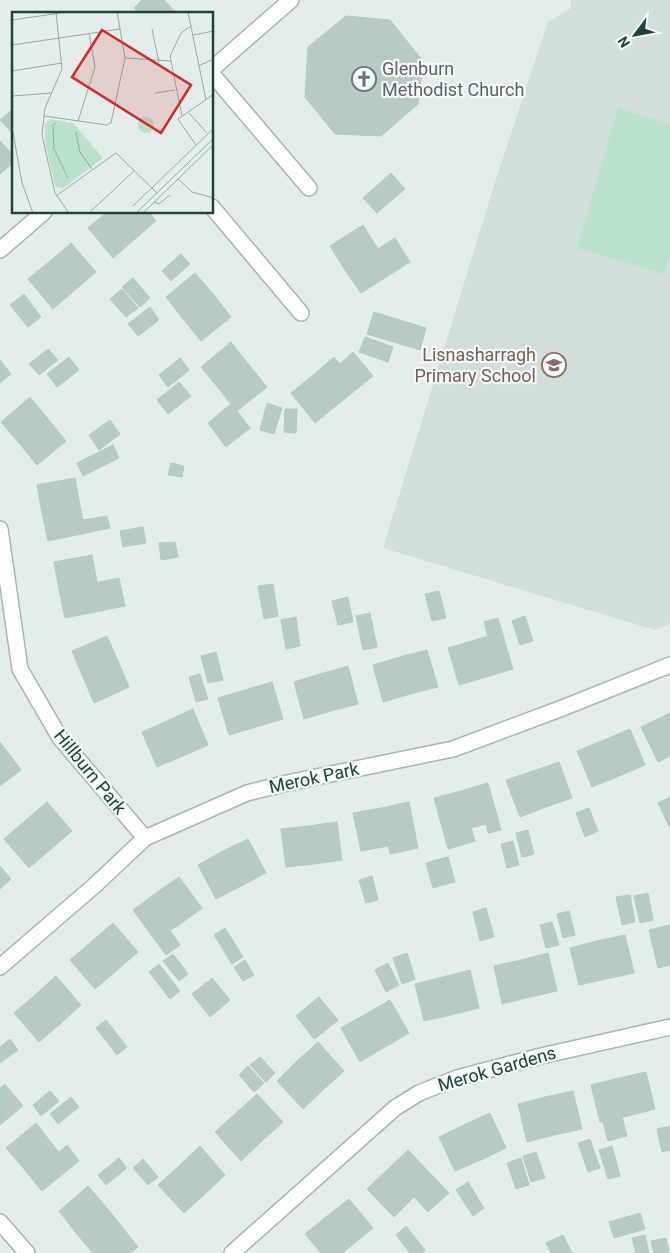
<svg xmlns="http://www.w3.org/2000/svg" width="670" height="1253" font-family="Roboto,sans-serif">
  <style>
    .built { fill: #d1deda }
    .green { fill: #bae2ca }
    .building { fill: #b8cac4; stroke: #b4c9c3 }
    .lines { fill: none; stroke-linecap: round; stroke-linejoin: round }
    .minor-casing { stroke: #a5b7b4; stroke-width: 18 }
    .minor { stroke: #fff; stroke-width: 15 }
    .labels { text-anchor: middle; stroke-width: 4.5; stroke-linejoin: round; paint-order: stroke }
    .worship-label { font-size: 18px; fill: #5b616d; stroke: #f4faf8; text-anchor: start }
    .education-label { font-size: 18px; fill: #785e54; stroke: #f4faf8; text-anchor: end }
    .street-label { font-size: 18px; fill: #20423e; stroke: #f4faf8 }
    .inset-road { fill: none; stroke: #95a9a6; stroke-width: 1 }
    .view { fill: #d62828; fill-opacity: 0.15; stroke: #d62828; stroke-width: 2.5 }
    .inset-edge { fill: none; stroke: #20423e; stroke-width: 2.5 }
  </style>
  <rect width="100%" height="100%" fill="#e3eeeb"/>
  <path class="built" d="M571,0H670V623L655,630L383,548L495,182L548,22L571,8Z"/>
  <path class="green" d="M618,108L670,124V255L664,274L577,248Z"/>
  <g class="building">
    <path d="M142,0H164L177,14H139L134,8Z"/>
    <path d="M346,16L390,20L423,61L418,104L381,136L335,134L305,97L308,47Z"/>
    <path d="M14,108V135L0,120Z"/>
    <path d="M0,141L14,156V162L0,174Z"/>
    <path d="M391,173L405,189L377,213L363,198Z"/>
    <path d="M107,212H112L135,239L113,258L88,228Z"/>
    <path d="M112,212H149L156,221L135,239Z"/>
    <path d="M363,225L378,249L345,270L330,246Z"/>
    <path d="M395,238L410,262L361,293L345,270Z"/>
    <path d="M71,243L96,272L75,290L50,261Z"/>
    <path d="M181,254L190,264L171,281L162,271Z"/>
    <path d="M50,261L75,290L53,309L28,279Z"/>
    <path d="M195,273L214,295L183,319L166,297Z"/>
    <path d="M133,278L150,298L140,307L122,287Z"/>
    <path d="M122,289L138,308L126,317L110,299Z"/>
    <path d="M24,294L41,317L28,327L10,305Z"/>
    <path d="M214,295L231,317L201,341L183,319Z"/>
    <path d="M150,307L159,320L138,336L128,324Z"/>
    <path d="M374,312L426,328L420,350L367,334Z"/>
    <path d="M365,337L393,347L388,362L359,352Z"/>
    <path d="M231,342L249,365L219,389L201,367Z"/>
    <path d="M48,349L58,360L39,375L29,364Z"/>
    <path d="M353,352L373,376L337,405L313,375L334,357L340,364Z"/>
    <path d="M69,357L79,370L57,387L47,374Z"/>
    <path d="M180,358L189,370L168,387L159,375Z"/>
    <path d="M0,360L11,374L0,383Z"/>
    <path d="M249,365L267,387L237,411L250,428L226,447L208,423L231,404L219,389Z"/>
    <path d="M313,375L337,405L315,423L291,393Z"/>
    <path d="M179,382L191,396L168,414L157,400Z"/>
    <path d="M30,397L48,419L19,443L1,422Z"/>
    <path d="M267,403L282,408L274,434L260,430Z"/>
    <path d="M285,409H297L296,433L284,432Z"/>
    <path d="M48,419L66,441L37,465L19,443Z"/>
    <path d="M110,420L120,434L99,450L89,435Z"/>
    <path d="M113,445L119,458L83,476L77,463Z"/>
    <path d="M171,463L184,466L182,477L168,475Z"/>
    <path d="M75,478L80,506L42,513L37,485Z"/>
    <path d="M80,506L83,520L107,516L110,528L48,541L42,513Z"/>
    <path d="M143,527L146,543L123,547L120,531Z"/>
    <path d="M175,542L178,557L161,560L159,543Z"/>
    <path d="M92,555L97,582L59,590L54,562Z"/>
    <path d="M119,578L125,606L65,618L59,590Z"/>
    <path d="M273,584L278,616L264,619L258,586Z"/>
    <path d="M439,591L446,618L432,621L425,594Z"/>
    <path d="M348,597L353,622L338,625L332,601Z"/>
    <path d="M370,613L377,647L363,650L356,616Z"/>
    <path d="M525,616L533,641L520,645L512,621Z"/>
    <path d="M296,617L300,646L286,649L281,620Z"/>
    <path d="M498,618L513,669L486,677L475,640L488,636L484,622Z"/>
    <path d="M107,636L118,661L83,677L72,651Z"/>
    <path d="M475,640L486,677L459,685L448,648Z"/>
    <path d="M427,650L438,687L410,694L400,657Z"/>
    <path d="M216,652L223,680L208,683L201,656Z"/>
    <path d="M400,657L410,694L383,702L373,665Z"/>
    <path d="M118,661L129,687L94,703L83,677Z"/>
    <path d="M348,666L358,704L331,711L320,674Z"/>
    <path d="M200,674L208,699L196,702L189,677Z"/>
    <path d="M320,674L331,711L304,719L294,682Z"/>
    <path d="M272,682L283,719L256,727L245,690Z"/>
    <path d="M245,690L256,727L229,735L218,698Z"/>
    <path d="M193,709L208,745L183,756L167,721Z"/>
    <path d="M670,713V756L658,762L641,727Z"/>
    <path d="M167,721L183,756L157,767L142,732Z"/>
    <path d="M630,729L645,765L619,776L604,740Z"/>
    <path d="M604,740L619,776L592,787L577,751Z"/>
    <path d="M0,742L21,770L0,786Z"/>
    <path d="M559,762L572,798L546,807L533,771Z"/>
    <path d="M533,771L546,807L520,817L506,780Z"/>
    <path d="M488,783L501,830L488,833L486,824L471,828L461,791Z"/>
    <path d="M461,791L475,841L448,849L434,798Z"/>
    <path d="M670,797V828L658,803Z"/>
    <path d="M47,802L72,831L51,849L26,820Z"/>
    <path d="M409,802L418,848L390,854L381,808Z"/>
    <path d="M381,808L388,846L361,851L353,813Z"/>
    <path d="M589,808L598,831L585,837L576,813Z"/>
    <path d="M26,820L51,849L29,868L4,839Z"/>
    <path d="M337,822L342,860L314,864L309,826Z"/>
    <path d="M309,826L314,864L286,867L281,829Z"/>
    <path d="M528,830L534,854L522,857L516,833Z"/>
    <path d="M248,839L266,873L241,886L223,851Z"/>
    <path d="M513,841L519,865L507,868L501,844Z"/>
    <path d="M223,851L241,886L216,899L198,865Z"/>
    <path d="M448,857L455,882L443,885L436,860Z"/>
    <path d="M436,860L443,885L433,888L426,863Z"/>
    <path d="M0,866L11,879L0,889Z"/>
    <path d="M372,876L378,900L366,903L359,880Z"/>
    <path d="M179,877L202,908L179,925L156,893Z"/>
    <path d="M156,893L179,925L170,930L180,945L166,955L133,910Z"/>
    <path d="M648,893L653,920L640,923L634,896Z"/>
    <path d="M630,895L635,922L622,925L616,897Z"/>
    <path d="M486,908L494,937L480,941L473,912Z"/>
    <path d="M569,911L575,935L563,938L557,914Z"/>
    <path d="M552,922L559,945L546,948L540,925Z"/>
    <path d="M113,923L138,952L116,971L91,942Z"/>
    <path d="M670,925V965L658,968L649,930Z"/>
    <path d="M225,928L243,957L232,964L214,935Z"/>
    <path d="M625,935L634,973L606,979L597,941Z"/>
    <path d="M597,941L606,979L579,985L570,948Z"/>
    <path d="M91,942L116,971L95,989L70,960Z"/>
    <path d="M407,953L415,979L402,984L393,958Z"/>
    <path d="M548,953L557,991L530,997L521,960Z"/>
    <path d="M173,954L188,974L179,981L163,961Z"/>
    <path d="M245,960L254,975L243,981L234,967Z"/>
    <path d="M521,960L530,997L502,1004L494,966Z"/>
    <path d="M388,963L399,985L386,992L375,970Z"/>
    <path d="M159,964L180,991L170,999L149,972Z"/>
    <path d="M470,970L479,1008L451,1015L443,977Z"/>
    <path d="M56,976L81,1005L60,1024L35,995Z"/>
    <path d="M443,977L451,1015L424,1021L415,984Z"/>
    <path d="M212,978L230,1000L210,1017L192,994Z"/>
    <path d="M35,995L60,1024L39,1042L14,1013Z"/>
    <path d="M319,997L338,1020L326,1030L308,1006Z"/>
    <path d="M390,1000L409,1033L385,1047L366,1014Z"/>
    <path d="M308,1006L326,1030L314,1039L296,1016Z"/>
    <path d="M366,1014L385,1047L360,1062L341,1028Z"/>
    <path d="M106,1020L127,1047L117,1055L96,1028Z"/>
    <path d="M10,1039L18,1050L0,1063V1047Z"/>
    <path d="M318,1042L344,1071L323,1090L297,1061Z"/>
    <path d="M260,1057L275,1073L266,1082L250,1065Z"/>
    <path d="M297,1061L323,1090L303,1109L277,1081Z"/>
    <path d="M248,1066L264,1083L254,1092L239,1075Z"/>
    <path d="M646,1072L655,1109L628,1116L619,1078Z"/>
    <path d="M619,1078L628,1116L622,1117L627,1136L608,1141L603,1122H600L591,1085Z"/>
    <path d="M5,1084L23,1106L0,1125V1088Z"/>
    <path d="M50,1091L59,1101L41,1116L33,1105Z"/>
    <path d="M573,1091L582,1129L554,1135L545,1097Z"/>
    <path d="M257,1094L283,1122L262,1141L236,1113Z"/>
    <path d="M71,1097L79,1107L58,1124L50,1114Z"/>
    <path d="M545,1097L554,1135L527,1142L518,1104Z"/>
    <path d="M236,1113L262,1141L241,1161L215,1132Z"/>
    <path d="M490,1113L506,1148L481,1160L464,1125Z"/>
    <path d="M36,1123L53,1145L24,1169L6,1148Z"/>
    <path d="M464,1125L481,1160L455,1171L439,1137Z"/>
    <path d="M670,1126V1150L662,1152L657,1129Z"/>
    <path d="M590,1139L600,1168L588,1172L578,1143Z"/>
    <path d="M53,1145L59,1152L67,1145L79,1161L42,1191L24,1169Z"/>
    <path d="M200,1146L225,1175L205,1194L179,1166Z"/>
    <path d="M612,1146L620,1176L608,1179L599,1150Z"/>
    <path d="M408,1150L449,1193L428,1212L388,1169Z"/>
    <path d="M536,1152L545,1178L531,1182L523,1156Z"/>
    <path d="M119,1158L127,1168L106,1185L98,1175Z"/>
    <path d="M521,1158L529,1185L516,1189L507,1163Z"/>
    <path d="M143,1159L158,1177L148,1185L133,1168Z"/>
    <path d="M179,1166L205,1194L184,1213L158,1185Z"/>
    <path d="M388,1169L414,1197L394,1217L367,1189Z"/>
    <path d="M468,1182L484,1208L473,1216L456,1190Z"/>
    <path d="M88,1186L107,1208L76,1233L59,1211Z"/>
    <path d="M349,1199L373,1228L351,1246L327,1216Z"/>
    <path d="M107,1208L138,1247L130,1253H93L76,1233Z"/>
    <path d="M640,1213L645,1229L614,1238L609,1222Z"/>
    <path d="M327,1216L351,1246L343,1253H321L305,1234Z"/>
    <path d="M406,1226L425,1250L421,1253H410L396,1235Z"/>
    <path d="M563,1235L572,1253H551L546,1243Z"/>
    <path d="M645,1235L649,1253H636L632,1238Z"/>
    <path d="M666,1238L669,1253H654L651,1241Z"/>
  </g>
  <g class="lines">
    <defs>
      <g id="minor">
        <path d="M212,69L291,0"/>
        <path d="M212,74L309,188"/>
        <path d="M212,207L301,313"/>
        <path d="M0,250L44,212"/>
        <path d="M0,529L20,669L60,738L145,838"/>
        <path d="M0,967L94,886L145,838L247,793L287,783L453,749L565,707L670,665"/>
        <path d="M0,1222L27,1253"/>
        <path d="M232,1253L395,1108L419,1093L457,1078L541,1056L670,1027"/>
      </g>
    </defs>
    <use href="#minor" class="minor-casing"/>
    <use href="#minor" class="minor"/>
  </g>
  <defs>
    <symbol id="church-ring" viewBox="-11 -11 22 22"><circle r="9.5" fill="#f4faf8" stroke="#6b7280" stroke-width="1.5"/><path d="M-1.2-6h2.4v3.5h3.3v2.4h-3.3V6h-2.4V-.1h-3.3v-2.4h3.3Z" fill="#6b7280"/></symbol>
    <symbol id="school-ring" viewBox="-11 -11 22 22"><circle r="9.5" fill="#f4faf8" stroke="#8d6e63" stroke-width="1.5"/><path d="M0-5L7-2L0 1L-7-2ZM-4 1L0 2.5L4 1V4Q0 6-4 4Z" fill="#8d6e63"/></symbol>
  </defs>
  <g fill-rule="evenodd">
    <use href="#church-ring" x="350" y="65" width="28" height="28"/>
    <use href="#school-ring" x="540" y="351" width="28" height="28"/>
  </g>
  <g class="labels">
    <g class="worship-label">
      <text x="382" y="75">Glenburn<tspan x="382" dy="21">Methodist Church</tspan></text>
    </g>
    <g class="education-label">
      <text x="536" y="361">Lisnasharragh<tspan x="536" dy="21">Primary School</tspan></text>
    </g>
    <g class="street-label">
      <text transform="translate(90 772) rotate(51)" y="6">Hillburn Park</text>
      <text transform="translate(314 778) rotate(-12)" y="6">Merok Park</text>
      <text transform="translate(497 1069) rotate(-16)" y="6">Merok Gardens</text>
    </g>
  </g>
  <g transform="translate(12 12)">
    <rect width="201" height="201" fill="#e3eeeb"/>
    <path d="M126 113a8 8 0 1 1 16 0a8 8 0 1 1-16 0ZM38,107L61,111L91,146L50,177L43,174L33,130V112Z" fill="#bae2ca"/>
    <path class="inset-road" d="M44,0L50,57L33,96L30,123L43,181L57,201M176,0L194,88M0,8L55,0M140,17L147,51M181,23L202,19M0,33L108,17M113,46L159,49M186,54L202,47M0,59L50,51M143,81L163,78M0,84L40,81M177,101L195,121M32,104L95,113L99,111L113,46L105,0M170,104L158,44L169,21L179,14M66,109L83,55L77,21M44,111L41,113L42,137L56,166M0,115L10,171L21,201M64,120L68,140L80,157M184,133L166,107L202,82M166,167L180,180L202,186M44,184L104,141L145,181M142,190L147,192L158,183M121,194L202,116M77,201L123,158M124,201L202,126M131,201L202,132"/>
    <path class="view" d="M90,18L179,73L149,121L60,65Z"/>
    <rect width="201" height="201" class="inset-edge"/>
  </g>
  <g transform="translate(635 35) rotate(238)" stroke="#f4faf8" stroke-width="4" paint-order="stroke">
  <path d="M0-4L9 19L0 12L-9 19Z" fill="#20423e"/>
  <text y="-8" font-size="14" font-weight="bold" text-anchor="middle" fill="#20423e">N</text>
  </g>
</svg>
